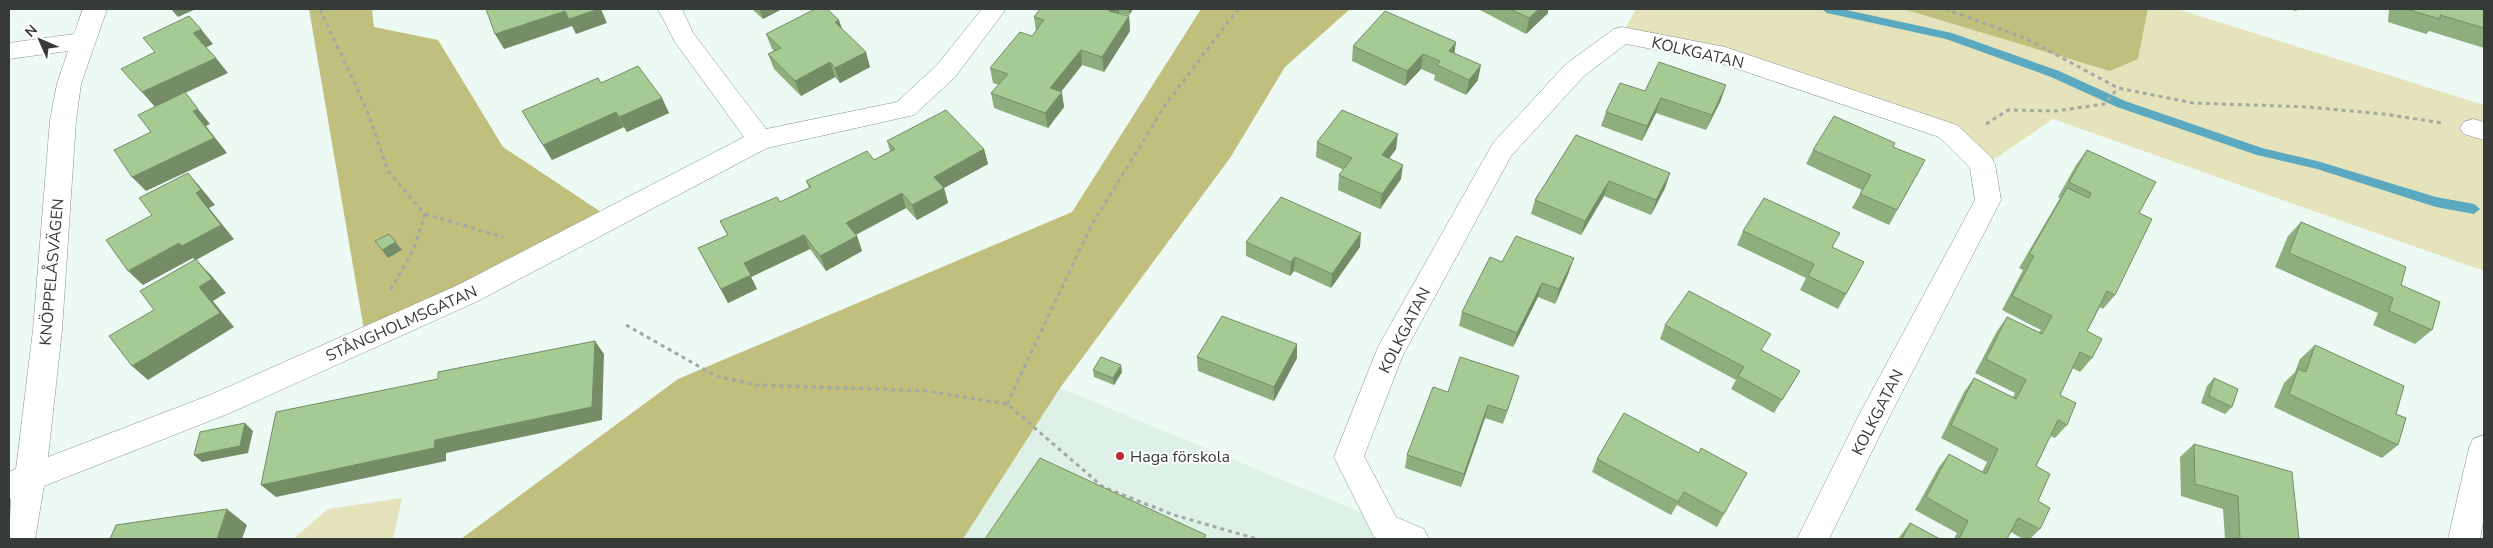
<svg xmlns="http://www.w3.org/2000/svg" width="2493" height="548" font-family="'Nunito Sans',sans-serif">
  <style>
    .built { fill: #ddf1e6 }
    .green { fill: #e4e3bc }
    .forest { fill: #c1bf7e }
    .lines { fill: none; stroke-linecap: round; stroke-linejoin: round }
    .stream { fill: #5aa9c1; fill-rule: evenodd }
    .minor-casing { stroke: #88938d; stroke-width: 1 }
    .path { stroke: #a0a9a4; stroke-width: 3; stroke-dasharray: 4 4; stroke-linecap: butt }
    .minor { fill: #fff; fill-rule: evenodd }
    .wall { fill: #8fae7e }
    .shaded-wall { fill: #748d67 }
    .building { fill: #a6ca93; stroke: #748d67 }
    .poi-dot { fill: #ba2936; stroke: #fff; stroke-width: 2 }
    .labels { text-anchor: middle; stroke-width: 4; stroke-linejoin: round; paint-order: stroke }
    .street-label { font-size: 16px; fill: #363b38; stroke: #fff }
    .poi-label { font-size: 16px; fill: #363b38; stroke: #fff; text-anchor: start }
  </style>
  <rect width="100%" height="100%" fill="#edf9f3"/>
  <path class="built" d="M1060,388L1387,523L1418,539H963Z"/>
  <g class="green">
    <path d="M1636,9H1903L2024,45L2138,58L2148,9H2177L2484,105V271L2053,119L1981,168L1942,128L1753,63L1622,35Z"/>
    <path d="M402,498L393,539H293L328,509Z"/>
  </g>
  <g class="forest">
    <path d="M309,9H372L374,27L438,40L503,147L613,220L365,336Z"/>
    <path d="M1201,9H1350L1285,67L1230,158L1060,388L963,539H461L678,379L1072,212Z"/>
    <path d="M1903,9H2148L2138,59L2110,71Z"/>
  </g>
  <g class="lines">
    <path class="stream" d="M1822,9H1842L1952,33L2059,71L2125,101L2262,148L2317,161L2436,197L2474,204L2480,209L2474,214L2436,207L2317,169L2257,155L2117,107L2051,77L1946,39L1827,13Z"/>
    <defs>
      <g id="minor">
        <path d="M83,9H107L81,84L76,120L62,330L48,457L210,395L458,285L744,137L675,42L658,9H682L693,33L766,129L897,102L937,65L982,9H1006L955,77L914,115L767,148L478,301L230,413L44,486L35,539H9L11,499L9,500V472L16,469L33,330L50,120L57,84L68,51L9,59V43L74,34Z"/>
        <path d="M1622,27L1725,47L1957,125L1991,157L1995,164L2001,200L1881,433L1829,539H1797L1859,415L1975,200L1970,168L1939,137L1714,61L1626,44L1584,76L1511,156L1402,357L1364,456L1396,517L1424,529L1429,539H1379L1374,537L1334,457L1378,347L1493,143L1566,64L1614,29Z"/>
        <path d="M2473,119L2484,122V140L2464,134L2460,128L2464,122Z"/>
        <path d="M2484,435V518L2480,539H2448L2469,448L2473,439Z"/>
      </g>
    </defs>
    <use href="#minor" class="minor-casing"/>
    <g class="path">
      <path d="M320,9L366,108L388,171L425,214L414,248L390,291"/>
      <path d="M1945,9L2025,38L2118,88L2193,103L2309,107L2384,114L2442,123"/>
      <path d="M1986,124L2008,110L2056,111L2104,104L2118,88"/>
      <path d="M425,214L503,237"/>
      <path d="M626,325L716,376L757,385L927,391L1007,404L1103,487L1174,515L1257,539"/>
      <path d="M1007,404L1091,226L1166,104L1238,9"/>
    </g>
    <use href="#minor" class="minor"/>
  </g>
  <g class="wall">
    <path d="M752,9H782L763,19Z"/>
    <path d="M1040,9H1133L1129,15L1119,13V14L1129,16L1130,31L1104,72L1082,65L1061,92L1064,107L1048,128L994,108L991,93L999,85L993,83L990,68L1032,36L1036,31L1034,17Z"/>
    <path d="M1478,9H1548V13L1526,34Z"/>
    <path d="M2288,9H2298L2296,11Z"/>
    <path d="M2389,9H2484V48L2429,31L2426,34L2388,22Z"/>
    <path d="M842,29L870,67L840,83L835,77L801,96L774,69L768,54L774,51L772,49L766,34Z"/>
    <path d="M1353,46L1455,54L1478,80L1466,95L1434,80L1435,75L1421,69L1405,86L1352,61Z"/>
    <path d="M601,83L662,98L669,113L627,132L624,127L552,160L522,111Z"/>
    <path d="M1645,91L1721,100L1706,130L1656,113L1642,141L1601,126L1606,112Z"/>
    <path d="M1576,135L1670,173L1665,188L1651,215L1604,196L1581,235L1531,214L1535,200Z"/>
    <path d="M887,141L984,149L988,164L944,188L948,203L917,220L906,208L856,235L857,236L862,251L826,271L810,249L751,277L757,289L728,303L698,248L727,235L720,221L780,202L809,188L806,181L874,160L890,151Z"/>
    <path d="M1317,142L1396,149L1389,159L1401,179L1380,209L1338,190L1339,175L1344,170L1316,157Z"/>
    <path d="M1893,147L1925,160L1889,225L1852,208L1862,190L1806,164L1813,150Z"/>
    <path d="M2087,150L2139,213L2115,295L2103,309L2100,307L2087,331L2092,358L2080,372L2072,368L2060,395L2067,425L2055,438L2050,436L2036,466L2040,529L2030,539H2023L2011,532L2007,539H1954L1957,533L1915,510L1939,467L1949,454L1982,472L1987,462L1941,438L1964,392L1974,378L2013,397L2015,393L1975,373L1997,331L2007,317L2039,332L2041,330L2002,310L2023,270L2019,268L2060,198L2058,197L2076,165Z"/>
    <path d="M2301,222L2401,285L2432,330L2415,344L2373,325L2378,313L2275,267L2288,236Z"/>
    <path d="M1743,231L1832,247L1864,262L1838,309L1800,290L1806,278L1737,245Z"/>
    <path d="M1246,242L1360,247L1331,288L1294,271L1290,276L1246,256Z"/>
    <path d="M1502,262L1569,272L1555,304L1538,297L1513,347L1459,326L1462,312Z"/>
    <path d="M1665,325L1762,350L1792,384L1774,413L1731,389L1736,380L1660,339Z"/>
    <path d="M2315,345L2396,414L2398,445L2382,458L2274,407L2284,383L2295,372L2300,359Z"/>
    <path d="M1197,357L1297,358L1274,401L1198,371Z"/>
    <path d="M1093,370L1122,372L1114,385L1094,377Z"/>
    <path d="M1519,376L1503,424L1485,418L1461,487L1405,468L1407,455Z"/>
    <path d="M2214,378L2232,407L2225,414L2201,403L2207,386Z"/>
    <path d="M1624,413L1724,514L1717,527L1677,505L1671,515L1592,472L1597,459Z"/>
    <path d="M2194,444L2299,539H2225L2223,509L2181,496L2180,457Z"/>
    <path d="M1910,523L1940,539H1898L1900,536Z"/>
  </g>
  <g class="shaded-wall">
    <path d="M171,9H196L178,17Z"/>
    <path d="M601,9L607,23L576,34L572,26L504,49L495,34L565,11Z"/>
    <path d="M759,9H782L763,19Z"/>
    <path d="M1110,9H1119V13L1110,26L1109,11Z"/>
    <path d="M1129,9H1133L1129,15Z"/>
    <path d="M1539,9H1548V13L1526,34L1529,18Z"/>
    <path d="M1129,16L1130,31L1104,72L1102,57Z"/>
    <path d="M839,20L844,35L835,22Z"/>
    <path d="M201,29L213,44L205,48L193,33Z"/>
    <path d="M1456,42L1454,57L1449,51Z"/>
    <path d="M1081,50L1082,65L1052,103L1050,88Z"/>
    <path d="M866,52L870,67L840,83L835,68Z"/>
    <path d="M1423,54L1421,69L1405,86L1407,71Z"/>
    <path d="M216,58L228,73L185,93L210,124L206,126L227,153L146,191L132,177L214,138L155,107L142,92Z"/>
    <path d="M830,62L835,77L801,96L795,81Z"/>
    <path d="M1481,65L1478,80L1466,95L1469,80Z"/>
    <path d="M1726,85L1721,100L1706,130L1712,115Z"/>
    <path d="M1062,92L1064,107L1048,128L1045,113Z"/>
    <path d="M662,98L669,113L627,132L619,117Z"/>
    <path d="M1661,98L1656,113L1642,141L1647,126Z"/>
    <path d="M616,112L624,127L552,160L543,145Z"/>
    <path d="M1398,134L1396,149L1380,170L1382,155Z"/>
    <path d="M984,149L988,164L944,188L948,203L917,220L912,205L934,177Z"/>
    <path d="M1403,165L1401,179L1380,209L1382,194Z"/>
    <path d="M188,173L201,188L215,205L209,208L234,239L196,260L210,274L226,293L213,301L234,327L148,380L132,366L199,287L195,261L193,258L143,285L128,271L179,243L196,193Z"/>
    <path d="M1670,173L1665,188L1651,215L1656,200Z"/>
    <path d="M1609,181L1604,196L1581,235L1585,221Z"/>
    <path d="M902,193L906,208L851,237L846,223Z"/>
    <path d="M1361,233L1360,247L1331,288L1332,274Z"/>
    <path d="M389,234L402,250L388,258L382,250Z"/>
    <path d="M804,235L810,249L751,277L757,289L728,303L721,289L744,263Z"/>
    <path d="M857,236L862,251L826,271L820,256Z"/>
    <path d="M1295,257L1294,271L1290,276L1291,262Z"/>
    <path d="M1574,258L1569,272L1555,304L1559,289Z"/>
    <path d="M1542,283L1538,297L1513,347L1517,333Z"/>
    <path d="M595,341L604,354L602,420L446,453V461L276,497L261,485L435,440Z"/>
    <path d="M1297,344V358L1274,401V387Z"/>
    <path d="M1121,365L1122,372L1114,385L1113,378Z"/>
    <path d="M1519,376L1515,389L1503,424L1507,411Z"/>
    <path d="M1488,405L1485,418L1461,487L1464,474Z"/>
    <path d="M245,423L253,431L248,453L202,462L194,455Z"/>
    <path d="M227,509L247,525L242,539H217Z"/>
  </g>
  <g class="building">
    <path d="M486,9H599L569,19L565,11L495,34Z"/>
    <path d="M815,9H827L839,20L835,22L866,52L835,68L830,62L795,81L768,54L781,48L766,34Z"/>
    <path d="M1040,9H1110L1109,11L1129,16L1102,57L1081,50L1050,88L1062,92L1045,113L991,93L1008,74L990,68L1020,32L1032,36L1044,20L1034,17Z"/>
    <path d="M1510,9H1539L1529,18Z"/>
    <path d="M2406,9H2484V28L2440,15V19Z"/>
    <path d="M1385,11L1456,42L1449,51L1481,65L1469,80L1437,65L1440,61L1423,54L1407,71L1353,46Z"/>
    <path d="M189,16L201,29L193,33L216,58L142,92L121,69L155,52L143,38Z"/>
    <path d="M1659,62L1726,85L1712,115L1661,98L1647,126L1606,112L1620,83L1645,91Z"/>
    <path d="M638,66L662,98L619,117L616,112L543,145L522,111L598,78L601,83Z"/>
    <path d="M185,92L198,109L193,111L214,138L132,177L114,150L151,132L138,115Z"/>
    <path d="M946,110L984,149L934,177L944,188L912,205L902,193L846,223L857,236L820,256L804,235L744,263L751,275L721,289L698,248L728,235L720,221L777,197L780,202L811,187L806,181L867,151L874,160L895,149L887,141Z"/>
    <path d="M1342,110L1398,134L1382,155L1403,165L1382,194L1339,175L1352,158L1317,142Z"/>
    <path d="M1834,116L1895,143L1893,147L1925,160L1897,210L1860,194L1871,175L1813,150Z"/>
    <path d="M1576,135L1670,173L1656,200L1609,181L1585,221L1535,200Z"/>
    <path d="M2087,150L2156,182L2139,213L2152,219L2115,295L2107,291L2087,331L2102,339L2092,358L2080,352L2060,395L2076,403L2067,425L2058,420L2036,466L2050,474L2038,501L2050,508L2040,529L2018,518L2007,539H1959L1968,521L1926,497L1949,454L1986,474L1998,449L1951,425L1974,378L2016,399L2026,380L1986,359L2007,317L2042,334L2052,316L2012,296L2034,256L2029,254L2067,188L2089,198L2091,193L2069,182Z"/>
    <path d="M188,173L201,190L196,193L221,225L182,246L179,243L128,271L106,240L152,215L139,198Z"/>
    <path d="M1281,197L1361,233L1332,274L1295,257L1291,262L1246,242Z"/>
    <path d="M1764,198L1840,233L1832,247L1864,262L1846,294L1808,276L1814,264L1743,231Z"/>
    <path d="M2301,222L2406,267L2401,285L2440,302L2432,330L2389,311L2393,298L2289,253Z"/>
    <path d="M389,234L396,242L382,250L375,241Z"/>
    <path d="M1516,236L1574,258L1559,289L1542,283L1517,333L1462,312L1490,257L1502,262Z"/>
    <path d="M196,259L212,279L199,287L220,313L132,366L109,336L154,310L140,291Z"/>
    <path d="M1689,291L1771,334L1761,350L1800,371L1782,400L1738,376L1744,367L1665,325Z"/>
    <path d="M1222,316L1297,344L1274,387L1197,357Z"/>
    <path d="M595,341L592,407L435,440L434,448L261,485L276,412L438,379V372Z"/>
    <path d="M2315,345L2404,386L2396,414L2406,418L2398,445L2289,394L2298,369L2306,372Z"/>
    <path d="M1101,357L1121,365L1113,378L1093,370Z"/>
    <path d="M1460,357L1519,376L1507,411L1488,405L1464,474L1407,455L1433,387L1448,392Z"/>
    <path d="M2214,378L2238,389L2232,407L2209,396Z"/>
    <path d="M1624,413L1699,453L1701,448L1747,473L1724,514L1684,492L1678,502L1597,459Z"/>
    <path d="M245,423L240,446L194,455L200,432Z"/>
    <path d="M2194,444L2292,472L2299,539H2240L2238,496L2195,484Z"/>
    <path d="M1040,458L1206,535L1204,539H985Z"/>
    <path d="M227,509L217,539H110L116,525Z"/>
    <path d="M1910,523L1940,539H1902Z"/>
  </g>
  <circle class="poi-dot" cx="1120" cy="456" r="5"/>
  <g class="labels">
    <g class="street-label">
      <text transform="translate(1698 52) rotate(13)" y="6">KOLKGATAN</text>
      <text transform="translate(51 272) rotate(-85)" y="6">KNÖPPELÅSVÄGEN</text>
      <text transform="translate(401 323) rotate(-24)" y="6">STÅNGHOLMSGATAN</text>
      <text transform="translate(1404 330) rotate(-63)" y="6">KOLKGATAN</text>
      <text transform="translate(1877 412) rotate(-63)" y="6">KOLKGATAN</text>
    </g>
    <g class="poi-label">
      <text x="1130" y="462">Haga förskola</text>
    </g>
  </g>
  <rect width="2493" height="548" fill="none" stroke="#363b38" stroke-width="20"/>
  <g transform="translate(40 40) rotate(315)" stroke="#ffffff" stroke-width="4" paint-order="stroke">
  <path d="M0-4L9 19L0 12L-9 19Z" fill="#363b38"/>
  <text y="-8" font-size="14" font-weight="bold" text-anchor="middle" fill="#363b38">N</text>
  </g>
</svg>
